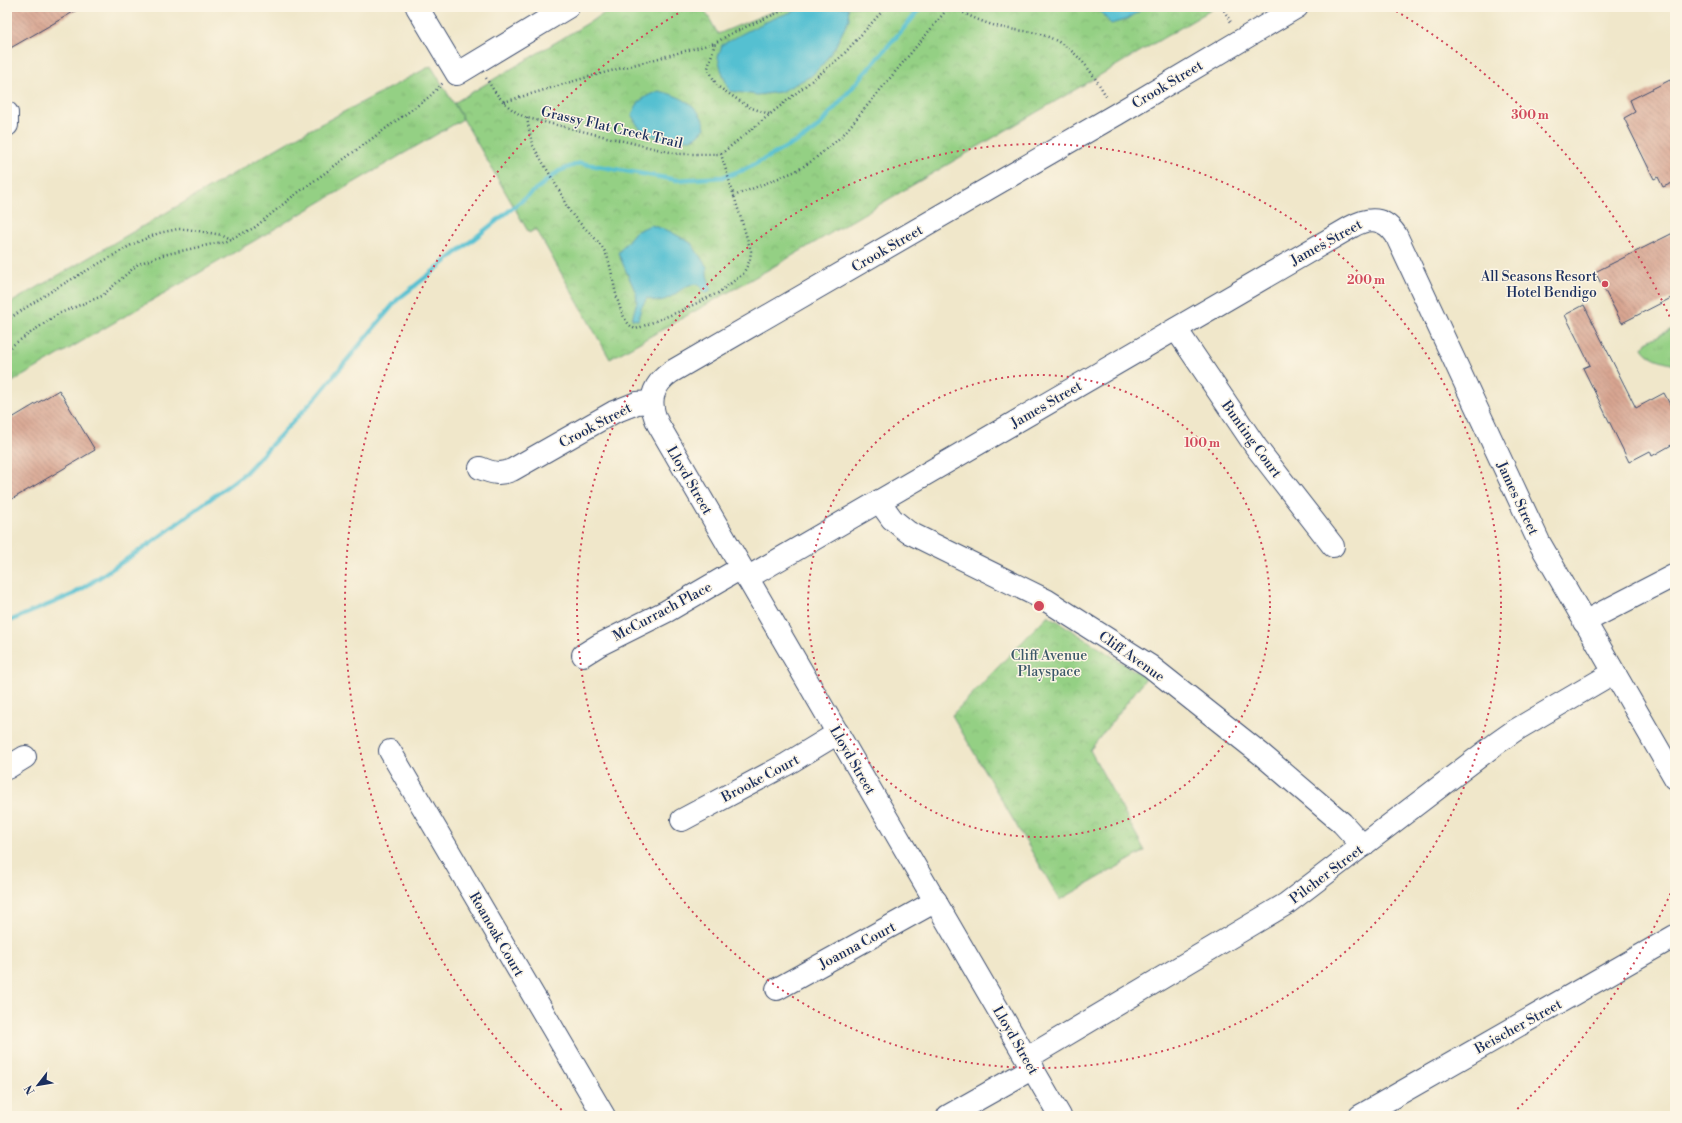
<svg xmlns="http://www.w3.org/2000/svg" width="1682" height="1123" font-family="'Libre Bodoni',serif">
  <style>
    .grass { fill: url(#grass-tufts); stroke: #588071 }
    .park { fill: url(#park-crowns); stroke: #588071 }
    .water { fill: #55c0d1; stroke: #387898 }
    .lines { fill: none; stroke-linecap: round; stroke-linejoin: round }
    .stream { stroke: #55c0d1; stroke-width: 4.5 }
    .building { fill: url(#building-back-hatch) }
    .minor-casing { stroke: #3b4b6e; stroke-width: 24 }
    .path { stroke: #3b4b6e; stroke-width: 2.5; stroke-dasharray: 1 3; stroke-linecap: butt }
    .minor { stroke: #fff; stroke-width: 22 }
    .ring { fill: none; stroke: #d1495b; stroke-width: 2; stroke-dasharray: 2 4 }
    .poi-dot { fill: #d1495b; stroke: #fcf5e5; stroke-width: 1.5 }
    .labels { text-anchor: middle; stroke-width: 3; stroke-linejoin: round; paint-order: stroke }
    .street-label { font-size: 14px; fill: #1b2f5e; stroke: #fcf5e5 }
    .poi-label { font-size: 14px; fill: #1b2f5e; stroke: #fcf5e5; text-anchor: end }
    .park-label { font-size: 14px; fill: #395768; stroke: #fcf5e5 }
    .centre { fill: #d1495b; stroke: #fcf5e5; stroke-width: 2 }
    .ring-label { font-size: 12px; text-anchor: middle; font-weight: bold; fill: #d1495b; stroke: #fcf5e5; stroke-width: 3; stroke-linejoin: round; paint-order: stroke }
  </style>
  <defs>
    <pattern id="grass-tufts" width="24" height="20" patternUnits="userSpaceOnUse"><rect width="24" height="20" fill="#94d084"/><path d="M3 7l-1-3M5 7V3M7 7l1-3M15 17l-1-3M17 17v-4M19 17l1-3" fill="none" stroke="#7fb374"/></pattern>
    <pattern id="park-crowns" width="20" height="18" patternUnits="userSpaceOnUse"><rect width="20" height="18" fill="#94d084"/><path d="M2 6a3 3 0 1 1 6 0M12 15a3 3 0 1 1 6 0" fill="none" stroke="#7fb374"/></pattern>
    <pattern id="building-back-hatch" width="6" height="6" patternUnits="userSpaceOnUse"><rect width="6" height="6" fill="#d8a591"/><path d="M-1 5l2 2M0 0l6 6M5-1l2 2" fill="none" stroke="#ae877a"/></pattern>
  </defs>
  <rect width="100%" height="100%" fill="#fcf5e5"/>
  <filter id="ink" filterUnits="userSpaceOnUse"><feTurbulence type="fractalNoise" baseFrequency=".025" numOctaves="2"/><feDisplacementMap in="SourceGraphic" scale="8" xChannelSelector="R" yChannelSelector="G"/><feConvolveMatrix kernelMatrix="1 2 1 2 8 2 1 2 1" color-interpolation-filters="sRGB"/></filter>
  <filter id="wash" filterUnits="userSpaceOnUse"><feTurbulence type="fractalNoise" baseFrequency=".012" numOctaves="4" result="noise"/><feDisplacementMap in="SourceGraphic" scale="16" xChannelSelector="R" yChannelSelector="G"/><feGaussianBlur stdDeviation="0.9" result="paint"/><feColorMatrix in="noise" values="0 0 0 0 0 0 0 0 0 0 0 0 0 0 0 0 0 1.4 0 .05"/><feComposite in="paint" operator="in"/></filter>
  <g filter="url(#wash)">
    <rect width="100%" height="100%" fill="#f0e7ca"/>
    <g class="grass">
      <path d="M431,66L463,119L7,385V305L300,135Z"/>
      <path d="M1672,329L1675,330V364C1664,361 1649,359 1643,348L1646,342Z"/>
    </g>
    <g class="park">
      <path d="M615,7H703L718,34L783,7H1216L773,267L610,359L536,229L529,233L454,103Z"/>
      <path d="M1048,615L1146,678L1090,750L1145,851L1060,900L952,715Z"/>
    </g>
    <g class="water">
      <path d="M808,7H848L849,19L835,47L823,64L811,76L780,92L757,95L730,91L722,73L718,57L722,45C750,29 777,15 808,7Z"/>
      <path d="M1096,7H1145L1128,19L1111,24Z"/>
      <path d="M659,91C680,96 701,105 705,128C702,131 699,135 696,137C680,144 654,139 641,129C637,126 635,120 632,116C636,101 645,96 659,91Z"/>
      <path d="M651,225L669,231L691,243L707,267V275L711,289L706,294C692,269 679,299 659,301C655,302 651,299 647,298L641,308L638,320L632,319L637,301L636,293L618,253L635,232Z"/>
    </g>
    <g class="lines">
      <path class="stream" d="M7,622L74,594L151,543L245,473L318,395L397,300L559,171L580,163L677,180L723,177L746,169L805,137L819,126L922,7"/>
    </g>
    <g id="blocks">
      <g class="building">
        <path d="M7,7H82L7,50Z"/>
        <path d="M1670,80L1675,91V182L1663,187L1658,177L1654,179L1624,118L1635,112L1630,100Z"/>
        <path d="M1675,232V296L1622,323L1595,272Z"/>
        <path d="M1584,305L1636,408L1664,393L1675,414V443L1652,456L1650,451L1629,462L1583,368L1590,365L1565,315Z"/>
        <path d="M59,390L95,450L7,502V421Z"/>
      </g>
    </g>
  </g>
  <g filter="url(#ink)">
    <use href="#blocks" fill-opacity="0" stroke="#3b4b6e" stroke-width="1"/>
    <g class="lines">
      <defs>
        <g id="minor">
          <path d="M417,7L457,74L568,7"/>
          <path d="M7,113V125"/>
          <path d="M1176,329L1256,447L1333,546"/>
          <path d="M480,468C492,473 500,475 512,470L614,412L637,403L651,402"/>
          <path d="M879,501L892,519L908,532L1046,600L1150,666L1261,754L1342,823L1363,846"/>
          <path d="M747,578L1351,227C1369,217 1384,217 1396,235L1539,542L1675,778"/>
          <path d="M1584,622L1675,575"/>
          <path d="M583,655L599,645L667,611L741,568"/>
          <path d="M390,751L604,1116"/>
          <path d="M7,768L25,757"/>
          <path d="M682,820L787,764L838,733"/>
          <path d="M777,989L936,901"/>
          <path d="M1027,1058L1286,904L1497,743L1514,731L1613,673"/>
          <path d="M948,1116L1033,1068"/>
          <path d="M1060,1116L658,424C648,403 651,386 671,372L1117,114L1297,7"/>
          <path d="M1360,1116L1675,936"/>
        </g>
      </defs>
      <use href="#minor" class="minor-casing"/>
      <g class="path">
        <path d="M953,7C970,17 990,26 1010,29C1020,31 1031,31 1040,34C1073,44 1091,69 1107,98"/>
        <path d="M1222,7L1232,24"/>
        <path d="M486,78C496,95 508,110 527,118L678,154H721L734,196L796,171L812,161L842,136L949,7"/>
        <path d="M504,102L581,79L715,43"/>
        <path d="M769,114L749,107L717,86L708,68L715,43L732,33L791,7"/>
        <path d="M527,118L532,144L563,197C570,223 600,234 608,259C614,276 617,323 636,329L678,312L718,293L743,274L750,260L751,251L734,196"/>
        <path d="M721,154L842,56L886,7"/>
        <path d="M7,320L53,290L133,244L159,233L178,229H187L222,235L230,239"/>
        <path d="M7,349L58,314L102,296L138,264L163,255L226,241L254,228L292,197L429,97L443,83"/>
      </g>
      <use href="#minor" class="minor"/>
    </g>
  </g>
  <g class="ring">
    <circle cx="1039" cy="606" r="231"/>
    <circle cx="1039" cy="606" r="462"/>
    <path d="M1673 888A694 694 0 0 1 1512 1114M566 1114A694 694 0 0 1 687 8M1391 8A694 694 0 0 1 1673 324"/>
  </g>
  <circle class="poi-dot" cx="1605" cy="284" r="4"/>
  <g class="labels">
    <g class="street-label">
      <text transform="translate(1167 84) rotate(-31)" y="5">Crook Street</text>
      <text transform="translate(612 127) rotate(13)" y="5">Grassy Flat Creek Trail</text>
      <text transform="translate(1326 242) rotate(-29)" y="5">James Street</text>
      <text transform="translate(887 248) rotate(-30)" y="5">Crook Street</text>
      <text transform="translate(1046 404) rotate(-30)" y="5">James Street</text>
      <text transform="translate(595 425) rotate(-28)" y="5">Crook Street</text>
      <text transform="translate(1252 439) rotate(54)" y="5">Bunting Court</text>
      <text transform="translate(690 480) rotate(60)" y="5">Lloyd Street</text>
      <text transform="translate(1518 498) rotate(65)" y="5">James Street</text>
      <text transform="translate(662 611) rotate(-28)" y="5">McCurrach Place</text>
      <text transform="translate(1132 656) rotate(35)" y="5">Cliff Avenue</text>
      <text transform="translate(853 760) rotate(60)" y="5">Lloyd Street</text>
      <text transform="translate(760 778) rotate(-28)" y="5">Brooke Court</text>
      <text transform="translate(1326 874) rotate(-37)" y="5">Pilcher Street</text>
      <text transform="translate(497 934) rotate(60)" y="5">Roanoak Court</text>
      <text transform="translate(857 945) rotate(-28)" y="5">Joanna Court</text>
      <text transform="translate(1518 1026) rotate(-29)" y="5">Beischer Street</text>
      <text transform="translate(1016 1040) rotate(60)" y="5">Lloyd Street</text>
    </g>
    <g class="poi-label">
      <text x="1597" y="281">All Seasons Resort<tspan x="1597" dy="16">Hotel Bendigo</tspan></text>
    </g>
    <g class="park-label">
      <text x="1049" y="660">Cliff Avenue<tspan x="1049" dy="16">Playspace</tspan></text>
    </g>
  </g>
  <circle cx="1039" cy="606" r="6" class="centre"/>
  <g class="ring-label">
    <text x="1530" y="119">300 m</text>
    <text x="1366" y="284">200 m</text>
    <text x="1202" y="447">100 m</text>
  </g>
  <rect width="1682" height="1123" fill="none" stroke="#fcf5e5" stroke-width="24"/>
  <g transform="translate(38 1085) rotate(239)" stroke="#fcf5e5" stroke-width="3" paint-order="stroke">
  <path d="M0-3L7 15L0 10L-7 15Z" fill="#1b2f5e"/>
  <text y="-6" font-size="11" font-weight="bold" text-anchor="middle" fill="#1b2f5e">N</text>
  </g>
</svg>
